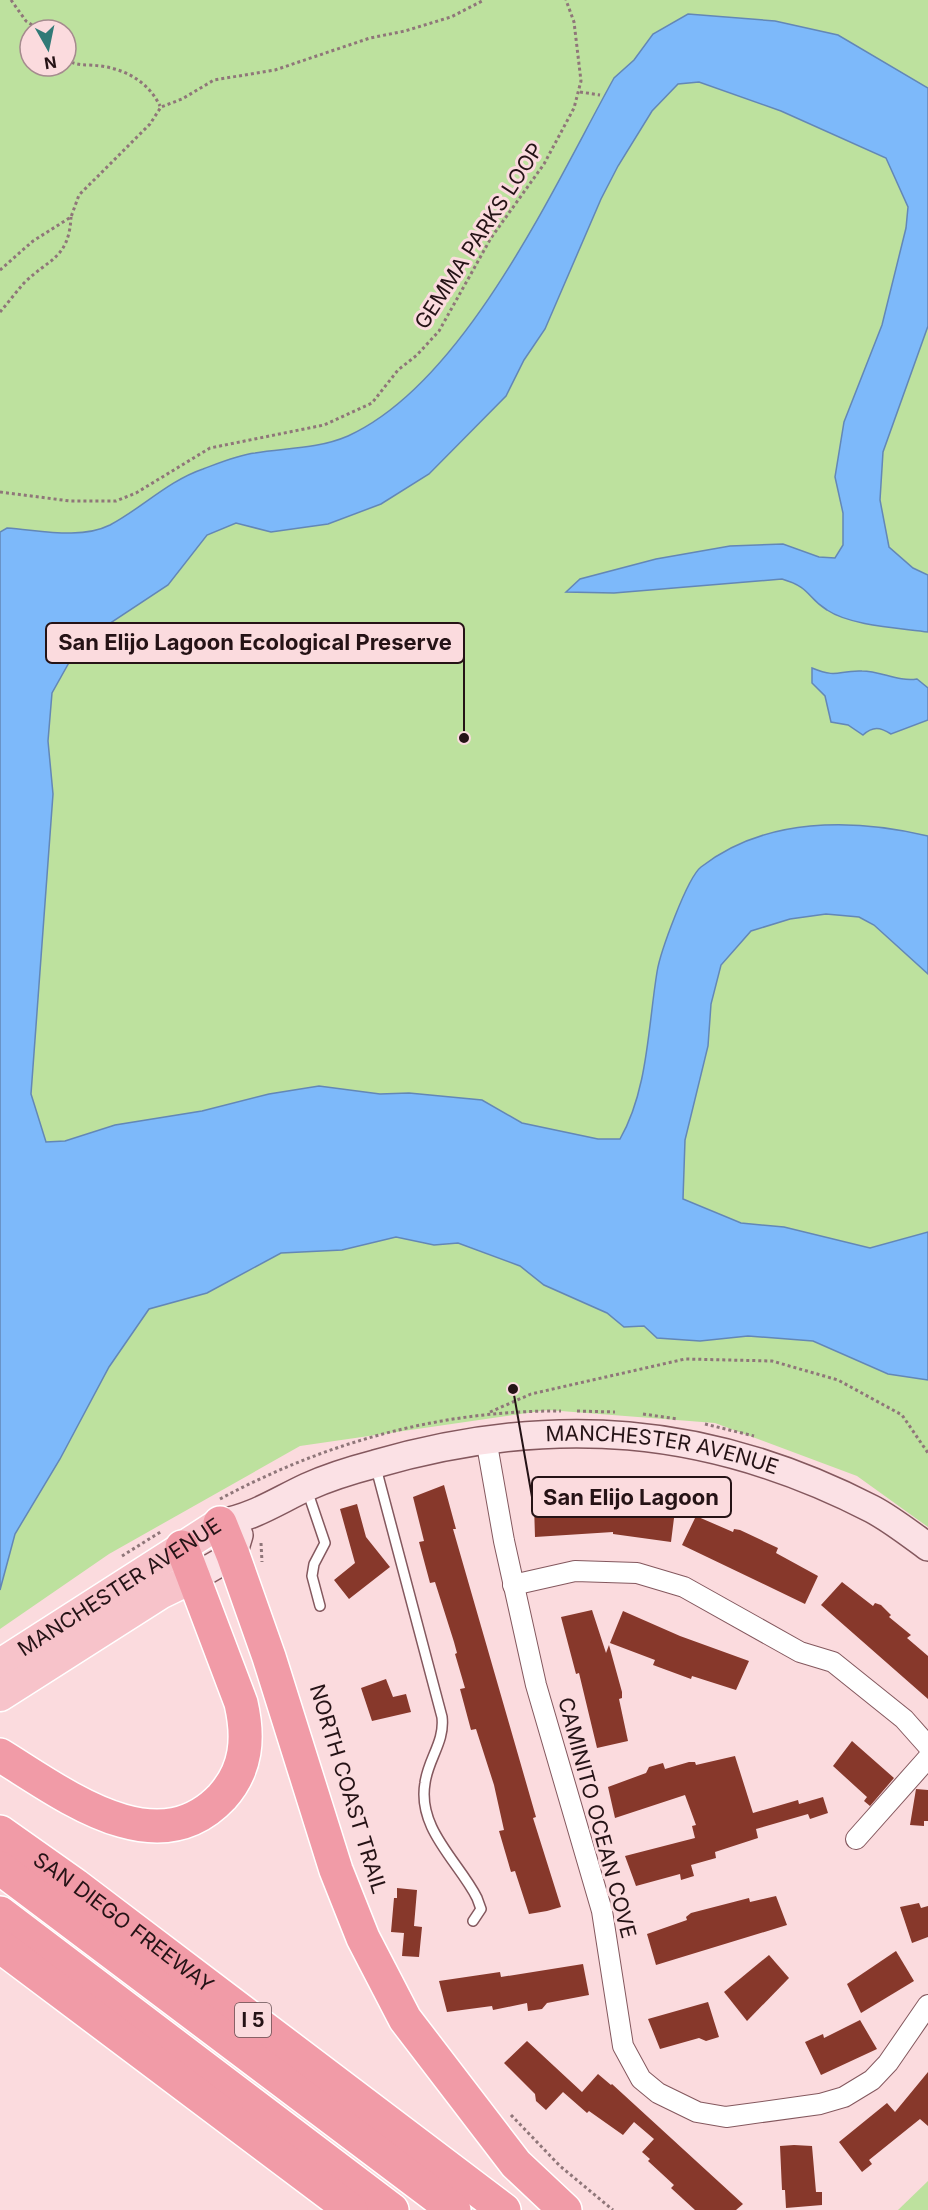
<svg xmlns="http://www.w3.org/2000/svg" width="928" height="2210" font-family="Inter,sans-serif">
  <style>
    .green { fill: #bde19e; fill-rule: evenodd }
    .water { fill: #7db9fa; stroke: #6387b6; stroke-width: 1.5 }
    .building { fill: #87382b }
    .lines { fill: none; stroke-linecap: round; stroke-linejoin: round }
    .service-casing { stroke: #84585e; stroke-width: 12 }
    .minor-casing { stroke: #84585e; stroke-width: 22 }
    .secondary-casing { stroke: #84585e; stroke-width: 30 }
    .primary-casing { stroke: #fff; stroke-width: 33 }
    .motorway-casing { stroke: #fff; stroke-width: 36 }
    .path { stroke: #8f7679; stroke-width: 3; stroke-dasharray: 3 3; stroke-linecap: butt }
    .service { stroke: #fff; stroke-width: 9 }
    .minor { stroke: #fff; stroke-width: 20 }
    .secondary { stroke: #fbe1e5; stroke-width: 27 }
    .primary { stroke: #f7c3ca; stroke-width: 30 }
    .motorway { stroke: #f19ba7; stroke-width: 33 }
    .labels { text-anchor: middle; stroke-width: 6; stroke-linejoin: round; paint-order: stroke }
    .shield { fill: #fbdbde; stroke: #654f52; stroke-width: 1.5 }
    .shield-label { font-size: 20px; font-weight: bold; fill: #251316 }
    .street-label { font-size: 21px; fill: #251316; stroke: #fbdbde }
    .leader { fill: none; stroke: #251316; stroke-width: 2 }
    .callout-dot { fill: #251316; stroke: #fbdbde; stroke-width: 2 }
    .callout { fill: #fbdbde; stroke: #251316; stroke-width: 2 }
    .callout-label { font-size: 22px; text-anchor: middle; font-weight: bold; fill: #251316 }
  </style>
  <rect width="100%" height="100%" fill="#fbdbde"/>
  <g class="green">
    <path d="M0,0H928V1527L857,1476L715,1423L548,1410L300,1446L109,1554L0,1629ZM30,30H66V66H30Z"/>
    <path d="M928,2181V2210H898Z"/>
  </g>
  <g class="water">
    <path d="M688,14L775,21L838,35L928,88V326L883,452L880,500L889,547L913,568L928,575V632C900,628 851,626 827,610C806,597 812,588 782,579L614,593L566,592L580,579L656,559L730,546L783,544L819,557L835,558L843,545V513L835,477L844,422L882,325L906,228L908,207L886,158L781,111L699,82L678,84L652,111L618,166L601,199L545,329L524,360L506,396L429,474L381,504L328,524L271,532L236,523L207,535L168,585L80,643L52,693L48,741L53,794L31,1094L46,1142L65,1141L115,1125L202,1111L269,1094L319,1086L380,1094L409,1093L482,1100L522,1123L598,1139H620C648,1090 648,1027 657,972C660,953 687,878 701,867C765,817 853,818 928,836V974L874,925L859,917L826,914L790,919L751,931L721,965L711,1004L708,1046L685,1140L683,1199L741,1223L784,1227L870,1248L928,1232V1380L888,1374L813,1341L748,1336L700,1341L657,1338L644,1326L624,1327L607,1313L544,1285L520,1266L458,1243L434,1245L396,1237L342,1250L281,1253L207,1293L149,1309L109,1367L60,1459L15,1534L0,1590V532L7,528C39,530 80,540 110,525C142,508 168,481 203,469C219,463 238,455 255,453C286,448 318,449 348,436C465,383 553,188 614,78L634,60L653,34Z"/>
    <path d="M812,668C839,679 837,670 862,671C881,671 898,682 917,679L928,688V720L891,734C880,727 873,726 863,735L848,725L831,722L825,696L812,683Z"/>
  </g>
  <g class="building">
    <path d="M444,1485L456,1529H453L536,1817L533,1818L561,1907L547,1911L529,1914L515,1871L511,1872L499,1831L504,1830L494,1785L476,1729L471,1730L460,1689L465,1688L455,1654L457,1653L454,1642L435,1582L430,1583L419,1542L424,1541L413,1497Z"/>
    <path d="M582,1495L630,1497L635,1502L675,1510L671,1542L613,1534V1532L535,1537L534,1505L576,1501L582,1498Z"/>
    <path d="M357,1504L366,1537L390,1567L349,1599L334,1580L355,1563L340,1509Z"/>
    <path d="M696,1516L733,1532L734,1529L740,1530L778,1548L776,1553L818,1576L805,1604L682,1545Z"/>
    <path d="M842,1582L873,1606L875,1603L881,1605L891,1615L889,1617L911,1635L907,1638L928,1656V1699L821,1605Z"/>
    <path d="M592,1610L606,1653L609,1645L622,1692V1698L619,1699L628,1741L597,1748L579,1673L576,1674L561,1617Z"/>
    <path d="M623,1611L680,1636L749,1661L736,1690L692,1676L691,1679L653,1665L655,1660L610,1643Z"/>
    <path d="M386,1679L393,1697L406,1694L411,1712L372,1721L361,1688Z"/>
    <path d="M852,1741L894,1778L870,1806L864,1801L867,1797L833,1766Z"/>
    <path d="M735,1756L753,1813L798,1800L799,1804L823,1797L828,1813L810,1819L808,1814L756,1829L758,1838L715,1852L716,1858L691,1865L694,1876L681,1880L680,1874L636,1886L625,1856L695,1838L692,1826L696,1825L685,1795L615,1818L608,1787L646,1773L649,1767L663,1763L665,1769L689,1762H695L696,1765Z"/>
    <path d="M916,1789L928,1790V1821H924V1826L910,1825Z"/>
    <path d="M397,1888L417,1890L414,1926L422,1927L419,1957L402,1956L404,1933L391,1932L394,1898H397Z"/>
    <path d="M776,1896L787,1925L656,1965L647,1934L687,1920L686,1917L691,1913L749,1898L750,1902Z"/>
    <path d="M919,1903L921,1908L928,1906V1937L912,1943L900,1907Z"/>
    <path d="M896,1951L914,1981L861,2013L847,1984Z"/>
    <path d="M769,1955L789,1978L747,2021L724,1992Z"/>
    <path d="M583,1964L589,1995L547,2003L542,2009L528,2011L527,2003L493,2010L492,2006L447,2012L439,1981L500,1972L501,1977Z"/>
    <path d="M708,2002L719,2037L706,2041L699,2038L660,2049L648,2019Z"/>
    <path d="M860,2020L877,2049L821,2075L805,2042L823,2034L824,2038Z"/>
    <path d="M527,2041L582,2092L598,2074L611,2085L612,2084L743,2204L736,2210H695L671,2188L674,2185L648,2161L650,2159L642,2152L654,2139L634,2122L623,2135L589,2111L587,2113L563,2092L546,2110L536,2101L535,2094L504,2063Z"/>
    <path d="M928,2072V2126L920,2119L869,2160L872,2164L862,2172L839,2142L887,2103L895,2112Z"/>
    <path d="M794,2145L812,2146L816,2192H822V2205L786,2208L785,2190H782L780,2146Z"/>
  </g>
  <g class="lines">
    <defs>
      <g id="service">
        <path d="M376,1468L442,1717C445,1742 428,1759 425,1783C417,1829 459,1862 477,1898L481,1909L473,1921"/>
        <path d="M307,1490L325,1543L314,1564L312,1576L320,1606"/>
      </g>
      <g id="minor">
        <path d="M486,1439L504,1541L536,1685L602,1911L623,2046L641,2079L658,2093L697,2112L726,2117L820,2104L844,2097L872,2080L888,2063L928,2005"/>
        <path d="M513,1585L575,1571L637,1573L684,1587L800,1652L833,1662L904,1719L928,1746"/>
        <path d="M856,1839L928,1758"/>
      </g>
      <g id="secondary">
        <path id="s1" d="M220,1523C252,1518 277,1501 307,1487C329,1477 352,1470 375,1464C551,1413 709,1425 872,1509C891,1519 910,1534 928,1547"/>
        <path d="M195,1577L233,1555L239,1535"/>
      </g>
      <g id="primary">
        <path id="s2" d="M0,1664L220,1523"/>
        <path d="M0,1696L160,1594L195,1577"/>
      </g>
      <g id="motorway">
        <path d="M220,1523L233,1555L269,1657L336,1870L363,1938L405,2019L516,2164L565,2210"/>
        <path d="M0,1755C62,1793 156,1867 222,1797C247,1769 249,1738 241,1703L182,1547"/>
        <path id="s3" d="M0,1832L75,1885L504,2210"/>
        <path d="M0,1868L454,2210"/>
        <path d="M0,1913L392,2210"/>
        <path d="M0,1946L351,2210"/>
      </g>
    </defs>
    <use href="#service" class="service-casing"/>
    <use href="#minor" class="minor-casing"/>
    <use href="#secondary" class="secondary-casing"/>
    <use href="#primary" class="primary-casing"/>
    <use href="#motorway" class="motorway-casing"/>
    <g class="path">
      <path d="M11,0L26,21L40,30"/>
      <path d="M66,60C75,64 79,65 89,65C120,66 147,79 160,106"/>
      <path d="M580,92L600,95"/>
      <path d="M0,270L33,241L71,217L79,195L150,124L161,107L182,99L214,80L275,70L370,38L405,31L451,17L484,0"/>
      <path d="M0,312C8,303 16,292 24,283C48,259 69,259 71,217"/>
      <path d="M0,492L70,501H116L136,493L210,448L324,425L372,403L398,370L417,355L439,331L491,238L544,164L574,108L581,81L574,22L566,0"/>
      <path d="M577,1411L615,1412"/>
      <path d="M490,1412L531,1394L685,1359L772,1361L838,1380L902,1415L928,1453"/>
      <path d="M643,1414L678,1419"/>
      <path d="M705,1424L754,1436"/>
      <path d="M220,1499C326,1442 442,1410 561,1411"/>
      <path d="M261,1543L262,1562"/>
      <path d="M122,1556L162,1531"/>
      <path d="M511,2115L560,2166L613,2210"/>
    </g>
    <use href="#service" class="service"/>
    <use href="#minor" class="minor"/>
    <use href="#secondary" class="secondary"/>
    <use href="#primary" class="primary"/>
    <use href="#motorway" class="motorway"/>
  </g>
  <g class="labels">
    <rect class="shield" x="235" y="2003" width="36" height="34" rx="4.5"/>
    <g class="shield-label">
      <text x="253" y="2027">I 5</text>
    </g>
    <g class="street-label">
      <text transform="translate(479 236) rotate(-57)" y="7">GEMMA PARKS LOOP</text>
      <text dy="7" stroke="none"><textPath href="#s1" startOffset="458">MANCHESTER AVENUE</textPath></text>
      <text dy="7" stroke="none"><textPath href="#s2" startOffset="142">MANCHESTER AVENUE</textPath></text>
      <text transform="translate(348 1789) rotate(73)" y="7">NORTH COAST TRAIL</text>
      <text transform="translate(597 1818) rotate(75)" y="7">CAMINITO OCEAN COVE</text>
      <text dy="7" stroke="none"><textPath href="#s3" startOffset="153">SAN DIEGO FREEWAY</textPath></text>
    </g>
  </g>
  <path class="leader" d="M464 738L464 643M513 1389L532 1497"/>
  <g class="callout-dot">
    <circle cx="464" cy="738" r="6"/>
    <circle cx="513" cy="1389" r="6"/>
  </g>
  <g class="callout">
    <rect x="46" y="623" width="418" height="40" rx="6"/>
    <rect x="532" y="1477" width="199" height="40" rx="6"/>
  </g>
  <g class="callout-label">
    <text x="255" y="650">San Elijo Lagoon Ecological Preserve</text>
    <text x="631" y="1505">San Elijo Lagoon</text>
  </g>
  <g transform="translate(48 48) rotate(171)"><circle r="28" fill="#fbdbde" stroke="#a58b8e" stroke-width="1.5"/>
  <path d="M0-4.5L10 22L0 15L-10 22Z" fill="#317a77"/>
  <text y="-9" font-size="16" font-weight="bold" text-anchor="middle" fill="#251316">N</text>
  </g>
</svg>
